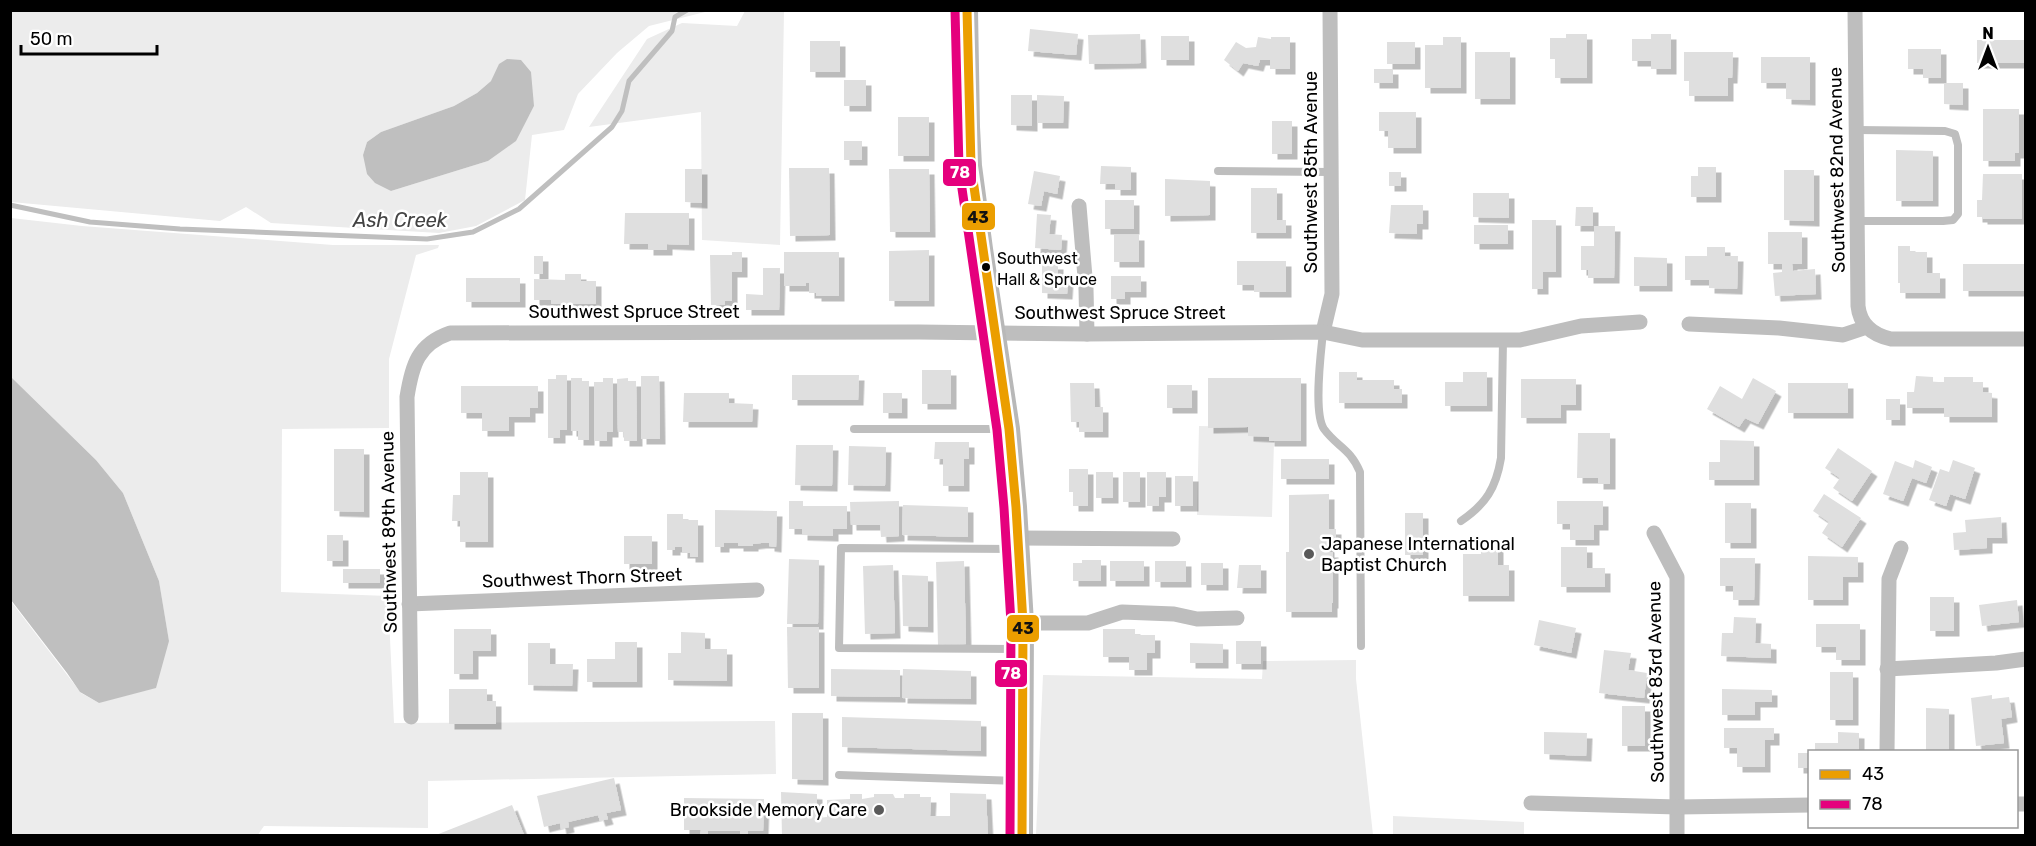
<svg xmlns="http://www.w3.org/2000/svg" width="2036" height="846" font-family="Rubik,sans-serif">
  <style>
    .green { fill: #ececec; fill-rule: evenodd }
    .water { fill: #bfbfbf }
    .lines { fill: none; stroke-linecap: round; stroke-linejoin: round }
    .stream { stroke: #bfbfbf; stroke-width: 5 }
    .building { fill: #dfdfdf; filter: url(#shadow) }
    .service { stroke: #bebebe; stroke-width: 8 }
    .minor { stroke: #bebebe; stroke-width: 15 }
    .secondary { stroke: #b8b8b8; stroke-width: 22 }
    .bus-1-casing { stroke: #fff; stroke-width: 14 }
    .bus-2-casing { stroke: #fff; stroke-width: 14 }
    .bus-1 { stroke: #eb9e00; stroke-width: 9 }
    .bus-2 { stroke: #e5007d; stroke-width: 9 }
    .bus-dot { fill: #000; stroke: #fff; stroke-width: 2 }
    .poi-dot { fill: #595959; stroke: #fff; stroke-width: 2 }
    .labels { text-anchor: middle; stroke-width: 5; stroke-linejoin: round; paint-order: stroke }
    .bus-label { font-size: 16px; fill: #000; stroke: #fff; text-anchor: start }
    .street-label { font-size: 18px; fill: #000; stroke: #fff }
    .poi-label { font-size: 18px; fill: #000; stroke: #fff; text-anchor: start }
    .water-label { font-size: 20px; font-style: italic; fill: #444; stroke: #fff }
    .line-badge { stroke: #fff; stroke-width: 2 }
    .badge-label { font-size: 16px; text-anchor: middle; font-weight: bold; fill: #fff }
    .pale-badge-label { font-size: 16px; text-anchor: middle; font-weight: bold; fill: #111 }
  </style>
  <defs>
    <filter id="shadow"><feDropShadow dx="5.5" dy="5.5" stdDeviation="0" flood-color="#0004"/></filter>
  </defs>
  <rect width="100%" height="100%" fill="#fff"/>
  <g class="green">
    <path d="M11,11H739L705,12L649,26L617,53L578,94L564,130L532,135L525,200L476,226L439,233L271,223L246,207L220,221L11,202ZM491,81L534,106L515,141L488,161L391,191L363,155L367,142L381,132L454,106L477,93Z"/>
    <path d="M745,11H784L780,245L702,240L701,112L589,127L647,39L682,23L737,26Z"/>
    <path d="M11,218L82,226L333,245H439L438,248L416,255L389,359V428L282,429L281,592L388,596L394,723L775,721L776,774L428,781V828L264,826L257,836L11,835L10,600L81,693L99,703L169,641L159,581L123,493L96,460L11,377Z"/>
    <path d="M1199,426L1248,427L1269,437V441H1274L1272,517L1197,515Z"/>
    <path d="M1356,660V679L1373,835H1036L1043,675L1262,679L1263,661Z"/>
    <path d="M1393,816L1524,822V835H1393Z"/>
  </g>
  <g class="water">
    <path d="M507,59L521,60L531,72L534,106L516,141L488,161L391,191L375,183L367,174L363,155L367,142L381,132L454,106L477,93L491,81L499,64Z"/>
    <path d="M11,377L96,460L123,493L159,581L169,641L156,688L99,703L80,692L67,673L11,600Z"/>
  </g>
  <g class="lines">
    <path class="stream" d="M10,205L90,222L180,229L427,239L473,232L519,209L612,127L622,111L629,81L672,31L675,17L687,10"/>
  </g>
  <g class="building">
    <path d="M1030,29L1078,34L1076,55L1028,51Z"/>
    <path d="M1140,34L1141,63L1089,64L1088,35Z"/>
    <path d="M1566,34H1587V78H1555V59H1550V38H1566Z"/>
    <path d="M1651,34H1671V69H1651V61H1632V39H1651Z"/>
    <rect x="1161" y="36" width="28" height="24"/>
    <path d="M1258,37L1271,39V37H1290V69H1270V60H1260L1258,66L1243,63L1238,71L1224,60L1236,42L1246,48L1256,47Z"/>
    <path d="M1443,37H1461V88H1425V45H1443Z"/>
    <rect x="1977" y="40" width="48" height="23"/>
    <rect x="810" y="41" width="30" height="31"/>
    <rect x="1387" y="42" width="28" height="22"/>
    <path d="M1908,49H1941V78H1923V69H1908Z"/>
    <rect x="1475" y="52" width="35" height="47"/>
    <path d="M1684,52H1733L1732,78H1728V96H1689V81H1684Z"/>
    <path d="M1761,57H1810V100L1786,99V83H1761Z"/>
    <rect x="1374" y="69" width="19" height="14"/>
    <rect x="844" y="80" width="22" height="26"/>
    <path d="M1944,83H1963V105L1944,104Z"/>
    <path d="M1011,95H1032V126L1011,125Z"/>
    <path d="M1037,95L1064,96L1063,123H1037Z"/>
    <path d="M1983,109H2019V153H2015V161H1983Z"/>
    <path d="M1379,112H1416V148H1388V131H1379Z"/>
    <rect x="898" y="117" width="31" height="39"/>
    <rect x="1272" y="121" width="20" height="33"/>
    <rect x="844" y="141" width="18" height="19"/>
    <path d="M1896,150L1933,151V201H1896Z"/>
    <path d="M1101,166L1131,167V190H1115V184H1100Z"/>
    <path d="M1698,167H1716V197H1691V176H1698Z"/>
    <path d="M789,168H829L830,235L790,236Z"/>
    <path d="M685,169H702V203L685,202Z"/>
    <path d="M889,169H929L930,232H890Z"/>
    <path d="M1784,170H1814V221L1784,220Z"/>
    <path d="M1034,171L1060,176L1057,194L1044,191L1041,206L1028,204Z"/>
    <rect x="1389" y="172" width="12" height="14"/>
    <path d="M1983,174H2022V219H1982V217H1977V200H1982Z"/>
    <path d="M1165,179L1210,181V215L1165,216Z"/>
    <path d="M1251,188H1277V220H1286V233H1251Z"/>
    <path d="M1473,193H1509V218L1473,217Z"/>
    <rect x="1105" y="200" width="29" height="29"/>
    <path d="M1391,205H1423V224H1417V234L1389,233Z"/>
    <path d="M1576,207H1593V226H1575Z"/>
    <path d="M625,213H689V245L667,244V250H648V244H624Z"/>
    <path d="M1037,214L1051,215L1049,234L1062,235L1061,250L1035,248Z"/>
    <path d="M1532,220H1556V272H1543V289H1532Z"/>
    <rect x="1474" y="225" width="34" height="19"/>
    <path d="M1594,226H1615L1614,278H1588V270H1581V246H1594Z"/>
    <path d="M1768,232H1802V264H1792L1793,271L1815,269L1816,294L1775,296L1773,273L1782,272V264H1768Z"/>
    <rect x="1114" y="235" width="25" height="27"/>
    <path d="M1898,246H1910V252H1927V273H1940V293H1900V283H1898Z"/>
    <path d="M1707,247H1725V256H1738L1737,289L1709,288V280H1685V256H1707Z"/>
    <path d="M929,250V301H889V251Z"/>
    <path d="M732,252H742V272H732V301H725V305H711L710,255H732Z"/>
    <path d="M784,252H839V296H816V293H809V283H806V286H784Z"/>
    <rect x="534" y="256" width="9" height="18"/>
    <path d="M1634,257L1667,258V286H1634Z"/>
    <path d="M1237,261H1286V292H1254V285H1237Z"/>
    <path d="M1042,264H1058V278H1068L1067,294L1042,293Z"/>
    <rect x="1963" y="264" width="62" height="27"/>
    <path d="M763,268H780L779,310H746V294L763,295Z"/>
    <path d="M565,274H581V281H596V304H551V300H534V279L565,280Z"/>
    <path d="M1111,276H1141V292H1125V299H1111Z"/>
    <rect x="466" y="278" width="54" height="24"/>
    <rect x="922" y="370" width="29" height="34"/>
    <path d="M1339,372H1357V380H1394V389H1402V403H1339Z"/>
    <path d="M1463,372H1487V406H1445V382H1463Z"/>
    <path d="M556,375H567V430H560V438H548V379H556Z"/>
    <path d="M792,375H859L858,400H792Z"/>
    <path d="M641,376H659L660,439H641Z"/>
    <path d="M1916,376L1933,377V382H1944V377H1973V382H1983V392L1992,393V417H1944V408H1907V392H1914Z"/>
    <path d="M571,378H582V381H589V440H578V431H571Z"/>
    <path d="M603,378H613V432H607V441H594V382H603Z"/>
    <path d="M628,378V381H636L637,441H624V432H618L617,379Z"/>
    <path d="M1208,378H1301V441H1269V437L1248,436V427L1208,428Z"/>
    <path d="M1753,378L1776,391L1758,424L1745,418L1739,427L1707,409L1720,386L1742,399Z"/>
    <path d="M1521,379H1576V405H1561V418H1521Z"/>
    <path d="M1070,383H1094L1095,407H1103V432H1079V422H1071Z"/>
    <rect x="1788" y="383" width="60" height="30"/>
    <rect x="1167" y="385" width="25" height="23"/>
    <path d="M461,386H538V408H530V417H509V431H482V413H461Z"/>
    <path d="M684,393H729V403L753,404L752,422H683Z"/>
    <rect x="883" y="393" width="19" height="20"/>
    <rect x="1886" y="399" width="14" height="21"/>
    <path d="M1578,433H1610V484H1598V478H1577Z"/>
    <path d="M1720,440L1754,441V480H1709V462H1720Z"/>
    <path d="M935,442H969V459H964V486H943V459H934Z"/>
    <path d="M796,445H833L832,486L795,485Z"/>
    <path d="M849,446L886,447L885,486L848,485Z"/>
    <path d="M1838,448L1872,471L1852,501L1833,488L1840,478L1825,468Z"/>
    <path d="M334,449H364V512L334,511Z"/>
    <rect x="1281" y="459" width="48" height="20"/>
    <path d="M1915,460L1932,467L1926,483L1912,478L1903,501L1883,494L1895,461L1913,468Z"/>
    <path d="M1953,460L1975,468L1965,499L1950,494L1946,506L1929,500L1940,469L1949,472Z"/>
    <path d="M1069,469H1088V506H1073V492H1069Z"/>
    <path d="M460,472H488V542H460V521H452L453,495H460Z"/>
    <rect x="1096" y="472" width="17" height="26"/>
    <rect x="1123" y="472" width="17" height="30"/>
    <path d="M1147,472H1166V497H1159V506H1147Z"/>
    <rect x="1175" y="476" width="18" height="30"/>
    <path d="M1329,494V529H1336V546H1329V552H1333V603H1332V612H1286V552H1289V495Z"/>
    <path d="M1824,494L1861,518L1842,547L1822,533L1829,522L1813,511Z"/>
    <path d="M789,501H803V506H847V529H833V536L802,535V529H789Z"/>
    <path d="M899,501V536L881,537L880,525H851L850,502Z"/>
    <path d="M1557,501H1603V525H1594V540H1570V524H1557Z"/>
    <rect x="1725" y="503" width="26" height="40"/>
    <path d="M903,505L968,507V537L902,535Z"/>
    <path d="M715,510L777,511L776,547L769,546V543H761L753,544V546H738V543H724V547H715Z"/>
    <rect x="1405" y="513" width="18" height="42"/>
    <path d="M667,514H683V520H698V557H690V553H682V547H675V550H667Z"/>
    <path d="M2001,517L2002,538H1987V548L1954,550L1953,533L1966,532L1965,520Z"/>
    <rect x="327" y="535" width="16" height="26"/>
    <rect x="624" y="536" width="28" height="28"/>
    <path d="M1481,544H1498V565H1509V596H1463V554H1481Z"/>
    <path d="M1561,547H1587V568H1605V587H1561Z"/>
    <path d="M1808,556L1858,557V577H1843V600H1808Z"/>
    <path d="M1720,558H1755L1754,600H1733V586H1720Z"/>
    <path d="M789,559L819,560L818,624H787Z"/>
    <path d="M1082,560H1101V581H1073V563H1082Z"/>
    <path d="M964,561L966,644L938,645L936,562Z"/>
    <rect x="1110" y="561" width="34" height="20"/>
    <rect x="1155" y="561" width="31" height="21"/>
    <rect x="1201" y="563" width="22" height="22"/>
    <path d="M893,565L895,633L865,634L863,566Z"/>
    <path d="M1239,565H1261V588H1237Z"/>
    <rect x="343" y="569" width="37" height="14"/>
    <path d="M902,575L928,576V627L903,626Z"/>
    <rect x="1930" y="597" width="24" height="34"/>
    <path d="M2017,600L2019,622L1982,626L1979,605Z"/>
    <path d="M1734,617L1756,618L1755,643L1771,644V658L1721,656L1722,633H1733Z"/>
    <path d="M1539,620L1576,628L1571,653L1534,645Z"/>
    <path d="M1816,624H1860V660H1836V647H1816Z"/>
    <path d="M787,627H819V688H788Z"/>
    <path d="M454,629H491V651H473V674H454Z"/>
    <path d="M1103,629H1135V635H1155V653H1147V670H1129V657H1103Z"/>
    <path d="M681,632L705,633V649H727V681L668,680V653H681Z"/>
    <rect x="1236" y="641" width="25" height="23"/>
    <path d="M615,642H637V682H587V659H615Z"/>
    <path d="M528,643H550V664H573L572,686L528,685Z"/>
    <path d="M1190,643L1223,644V663H1190Z"/>
    <path d="M1604,650L1631,653L1628,670L1647,673L1644,698L1599,693Z"/>
    <path d="M831,669L900,670V697L831,696Z"/>
    <path d="M903,669L971,671V699L902,698Z"/>
    <rect x="1830" y="672" width="23" height="48"/>
    <path d="M449,689H487V701H496V724H449Z"/>
    <path d="M1722,689L1772,690V702H1755V715H1722Z"/>
    <path d="M1992,695V699L2009,697L2012,717L2001,719L2004,743L1976,746L1971,698Z"/>
    <rect x="1622" y="706" width="23" height="40"/>
    <path d="M1926,708L1949,709V752H1926Z"/>
    <path d="M792,713H823V780L792,779Z"/>
    <path d="M842,717L981,721V751L842,747Z"/>
    <path d="M1724,728H1774V740H1765V767H1737V748H1724Z"/>
    <path d="M1544,732L1587,733L1586,756L1544,754Z"/>
    <path d="M1838,732L1859,733V752H1815V743H1838Z"/>
    <rect x="1798" y="753" width="11" height="15"/>
    <path d="M614,778L621,810L606,813L608,819L600,821L598,815L568,822L569,827L561,829L560,823L544,827L537,796Z"/>
    <path d="M781,792L817,794V818L827,817V800L850,799V794H862V799L874,797V794H893L895,798H904V794H920V797H931L930,816H950V793L986,794L988,836H782Z"/>
    <path d="M684,798L764,799L763,831H748V836H740V831H708V836H700L701,830H684Z"/>
    <path d="M512,805L524,835L436,836V835Z"/>
  </g>
  <g class="lines">
    <g class="service">
      <path d="M1857,130L1945,131L1955,134L1958,145V214L1953,220L1943,221H1858"/>
      <path d="M1218,171L1331,172"/>
      <path d="M1323,332C1321,352 1313,413 1324,429C1337,447 1350,448 1360,472L1361,646"/>
      <path d="M854,429H1008"/>
      <path d="M1461,521C1486,504 1496,488 1501,458L1503,340"/>
      <path d="M1017,549L841,548L839,648L1022,649"/>
      <path d="M839,775L1020,781"/>
    </g>
    <g class="minor">
      <path d="M1855,10L1858,306C1860,325 1873,335 1891,339H2026"/>
      <path d="M1079,206L1086,289L1087,334"/>
      <path d="M1689,324L1779,328L1843,335L1867,327"/>
      <path d="M1323,332L1332,294L1330,10"/>
      <path d="M1654,533L1677,577V836"/>
      <path d="M1018,538L1173,539"/>
      <path d="M409,604L757,590"/>
      <path d="M1023,623H1088L1122,612L1174,614L1197,619L1237,618"/>
      <path d="M1887,669L1996,663L2026,659"/>
      <path d="M411,717L407,397C412,365 418,344 450,333L919,332L1087,334L1323,332L1362,340H1520L1581,326L1640,322"/>
      <path d="M1887,752L1889,579L1901,548"/>
      <path d="M1531,803L1678,807L1810,805"/>
      <path d="M2016,804H2026"/>
    </g>
    <path class="secondary" d="M967,10L969,127L971,166L982,249L1009,429L1016,507L1023,623L1022,836"/>
    <defs>
      <path id="bus-1" d="M967,10L971,166L1009,429L1016,507L1023,623L1022,836"/>
      <path id="bus-2" d="M955,10L959,168L997,430L1004,508L1011,623L1010,836"/>
    </defs>
    <use href="#bus-1" class="bus-1-casing"/>
    <use href="#bus-2" class="bus-2-casing"/>
    <use href="#bus-1" class="bus-1"/>
    <use href="#bus-2" class="bus-2"/>
  </g>
  <circle class="bus-dot" cx="986" cy="267" r="5"/>
  <g class="poi-dot">
    <circle cx="1309" cy="554" r="6"/>
    <circle cx="879" cy="810" r="6"/>
  </g>
  <g class="labels">
    <g class="bus-label">
      <text x="997" y="264">Southwest<tspan x="997" dy="21">Hall &amp; Spruce</tspan></text>
    </g>
    <g class="street-label">
      <text transform="translate(1837 170) rotate(-91)" y="6">Southwest 82nd Avenue</text>
      <text transform="translate(1311 172) rotate(-90)" y="6">Southwest 85th Avenue</text>
      <text x="634" y="318">Southwest Spruce Street</text>
      <text x="1120" y="319">Southwest Spruce Street</text>
      <text transform="translate(389 532) rotate(-91)" y="6">Southwest 89th Avenue</text>
      <text transform="translate(582 578) rotate(-2)" y="6">Southwest Thorn Street</text>
      <text transform="translate(1656 682) rotate(-91)" y="6">Southwest 83rd Avenue</text>
    </g>
    <g class="poi-label">
      <text x="1321" y="550">Japanese International<tspan x="1321" dy="21">Baptist Church</tspan></text>
      <text x="867" y="816" text-anchor="end">Brookside Memory Care</text>
    </g>
    <g class="water-label">
      <text x="400" y="227">Ash Creek</text>
    </g>
  </g>
  <g class="line-badge">
    <rect x="942" y="158" width="35" height="29" rx="6" fill="#e5007d"/>
    <rect x="961" y="202" width="35" height="29" rx="6" fill="#eb9e00"/>
    <rect x="1006" y="614" width="34" height="29" rx="6" fill="#eb9e00"/>
    <rect x="994" y="659" width="34" height="29" rx="6" fill="#e5007d"/>
  </g>
  <g class="badge-label">
    <text x="960" y="178">78</text>
    <text x="1011" y="679">78</text>
  </g>
  <g class="pale-badge-label">
    <text x="978" y="223">43</text>
    <text x="1023" y="634">43</text>
  </g>
  <rect width="2036" height="846" fill="none" stroke="#000000" stroke-width="24"/>
  <rect x="1808" y="750" width="210" height="78" fill="#ffffff" stroke="#999999" stroke-width="1.5"/>
  <rect x="1820" y="770" width="30" height="9" fill="#eb9e00" stroke="#999999" stroke-width="1.5"/>
  <text x="1862" y="780" font-size="18" fill="#000000">43</text>
  <rect x="1820" y="800" width="30" height="9" fill="#e5007d" stroke="#999999" stroke-width="1.5"/>
  <text x="1862" y="810" font-size="18" fill="#000000">78</text>
  <g transform="translate(1988 48)" stroke="#ffffff" stroke-width="4.5" paint-order="stroke">
  <path d="M0-4.5L10 22L0 15L-10 22Z" fill="#000000"/>
  <text y="-9" font-size="16" font-weight="bold" text-anchor="middle" fill="#000000">N</text>
  </g>
  <path d="M21 45v9h136v-9" fill="none" stroke="#000000" stroke-width="3"/>
  <text x="30" y="45" font-size="18" fill="#000000" stroke="#ffffff" stroke-width="4.5" paint-order="stroke">50 m</text>
</svg>
